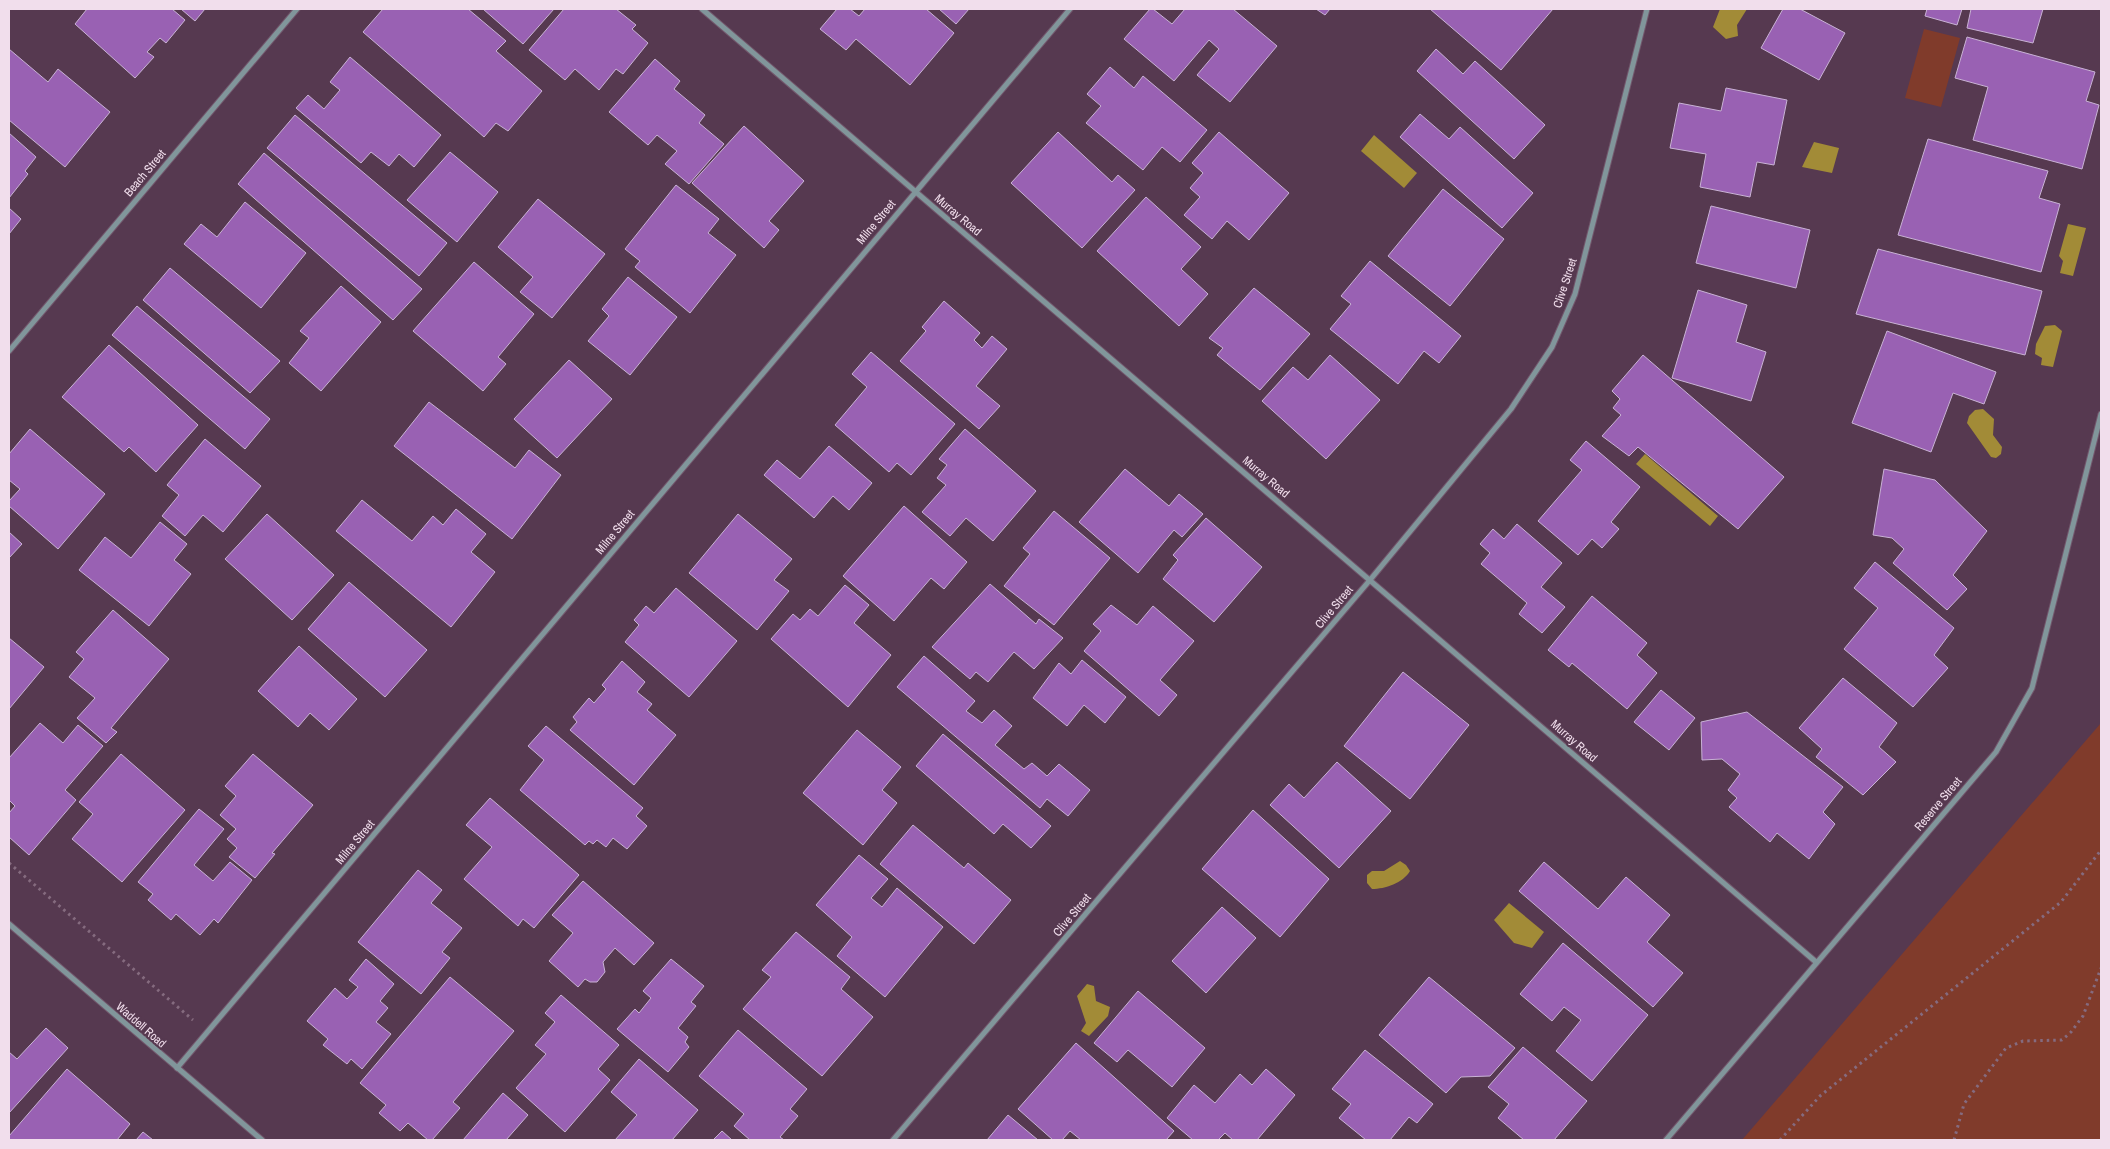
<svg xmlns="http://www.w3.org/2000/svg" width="2110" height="1149" font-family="'Archivo Narrow',sans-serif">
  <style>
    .green { fill: #803b2b }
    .water { fill: #a28b37 }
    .building { fill: #9961b3; stroke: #c9b2d5 }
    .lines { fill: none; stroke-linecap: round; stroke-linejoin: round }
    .street-casing { stroke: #72576c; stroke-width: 7 }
    .path { stroke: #856b7f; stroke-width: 3; stroke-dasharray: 2.5 4; stroke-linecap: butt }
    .street { stroke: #81969b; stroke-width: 5 }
    .labels { text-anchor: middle; stroke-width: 4; stroke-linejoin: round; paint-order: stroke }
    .street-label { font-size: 12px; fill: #f1deec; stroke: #563950 }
  </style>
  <rect width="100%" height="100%" fill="#563950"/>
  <g class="green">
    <path d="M1924,29L1960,38L1941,107L1905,98Z"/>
    <path d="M2101,723V1140H1742Z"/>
  </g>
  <g class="water">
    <path d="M1720,9H1747L1737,25L1738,36L1726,39L1713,27Z"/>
    <path d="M1374,135L1417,173L1404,188L1361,151Z"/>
    <path d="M1814,142L1839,148L1832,173L1802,167Z"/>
    <path d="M2068,224L2086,228L2073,276L2060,273L2063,261L2059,256Z"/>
    <path d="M2055,325L2062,331L2053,367L2041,365L2042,358L2035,354L2036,344L2045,326Z"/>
    <path d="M1983,409L1994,419L1993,435L2002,447L2001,454L1996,458L1991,457L1967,423L1969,416L1975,410Z"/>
    <path d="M1645,454L1718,516L1710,526L1636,464Z"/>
    <path d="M1400,861L1406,865L1410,871C1403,883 1385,889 1372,889L1367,883V875L1372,871H1384Z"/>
    <path d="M1509,903L1544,932L1532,948L1514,943L1494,920Z"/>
    <path d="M1087,984L1094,986L1096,1001L1110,1007L1108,1016L1089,1036L1081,1031L1086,1023L1077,996Z"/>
  </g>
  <g class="building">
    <path d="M87,9H172L185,20L166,43L160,38L147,52L154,57L135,78L75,24Z"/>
    <path d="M181,9H205L195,21Z"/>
    <path d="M383,9H468L506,41L496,51L542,91L508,131L496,123L484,137L363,32Z"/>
    <path d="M483,9H554L523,44Z"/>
    <path d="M564,9H616L636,25L632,29L648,43L623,74L616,69L599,90L575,69L565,80L529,50Z"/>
    <path d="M837,9H850L859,16L865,9H926L954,33L910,85L856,39L846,50L820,29Z"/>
    <path d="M939,9H969L956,24Z"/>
    <path d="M1150,9H1153L1172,24L1185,9H1233L1277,46L1230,102L1197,75L1219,49L1209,40L1174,81L1124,39Z"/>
    <path d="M1316,9H1330L1325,15Z"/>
    <path d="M1430,9H1553L1501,70Z"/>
    <path d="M1783,9H1800L1845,33L1819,80L1761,48Z"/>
    <path d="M1927,9H1962L1957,25L1925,16Z"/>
    <path d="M1971,9H2043L2033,43L1967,28Z"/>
    <path d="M1967,37L2095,72L2086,101L2099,105L2082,169L1973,140L1988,87L1955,78Z"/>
    <path d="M9,49L48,82L58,69L110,112L65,167L9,120Z"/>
    <path d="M1436,49L1463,74L1475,61L1545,125L1514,159L1417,71Z"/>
    <path d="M350,57L441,135L414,167L399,154L389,166L371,152L361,163L296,108L308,95L324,109L340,90L330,82Z"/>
    <path d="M655,59L680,81L674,89L705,115L699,123L724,144L689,184L665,164L677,151L657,135L648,145L609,112Z"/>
    <path d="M1110,67L1134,88L1143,76L1207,130L1180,162L1162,147L1143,170L1086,123L1101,106L1087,94Z"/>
    <path d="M1726,88L1787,100L1774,165L1757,162L1750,197L1700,187L1706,154L1670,148L1679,103L1721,111Z"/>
    <path d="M1420,114L1449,139L1460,127L1533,193L1502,228L1400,137Z"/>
    <path d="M295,115L447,243L419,276L267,148Z"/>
    <path d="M744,126L804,181L769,221L779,230L764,248L692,183Z"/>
    <path d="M1058,132L1112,182L1118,175L1135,190L1082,248L1011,183Z"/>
    <path d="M1219,132L1289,193L1249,240L1227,221L1212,239L1184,215L1200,197L1190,188L1203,173L1192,163Z"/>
    <path d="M9,133L36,157L25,171L28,174L9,198Z"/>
    <path d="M1928,139L2048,171L2039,198L2060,204L2041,272L1898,235Z"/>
    <path d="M450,152L498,192L457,242L407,200Z"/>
    <path d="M264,153L422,289L393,320L238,184Z"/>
    <path d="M676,185L719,219L708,233L736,255L690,313L635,267L640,261L625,249Z"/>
    <path d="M1443,189L1504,239L1450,306L1388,256Z"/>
    <path d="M1146,197L1201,247L1181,269L1208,294L1179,326L1097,251Z"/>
    <path d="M538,199L605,254L552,318L520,292L533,277L498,247Z"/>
    <path d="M245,202L306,253L261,308L184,244L201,224L217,237Z"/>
    <path d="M1711,206L1810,230L1796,288L1696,263Z"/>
    <path d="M9,208L21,219L9,234Z"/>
    <path d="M1878,249L2042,291L2025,355L1856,314Z"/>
    <path d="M1370,261L1461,336L1439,363L1424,351L1398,384L1330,329L1351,304L1341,296Z"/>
    <path d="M474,262L534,314L498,357L506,364L483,391L413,331Z"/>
    <path d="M170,268L280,361L250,393L143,300Z"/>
    <path d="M628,277L677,317L630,375L588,341L609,316L602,309Z"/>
    <path d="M341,286L381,322L321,391L289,363L309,338L300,331Z"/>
    <path d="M1254,288L1310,334L1260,390L1217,355L1223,348L1209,338Z"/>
    <path d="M1698,290L1747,305L1736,342L1766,352L1751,401L1672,378Z"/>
    <path d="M944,301L980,333L974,340L982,348L992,336L1007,349L976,386L1000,406L979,429L900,361L926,331L922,327Z"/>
    <path d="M137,306L270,419L245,449L112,335Z"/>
    <path d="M1887,331L1996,372L1984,404L1953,393L1931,452L1852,423Z"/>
    <path d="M109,345L198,425L156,472L129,447L124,452L62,397Z"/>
    <path d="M871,352L955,424L911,475L897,463L889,472L835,425L867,387L852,374Z"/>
    <path d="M1330,355L1380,400L1326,459L1262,401L1293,367L1308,380Z"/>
    <path d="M1643,355L1784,477L1738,529L1638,447L1629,456L1602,436L1621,415L1613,408L1620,399L1612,391Z"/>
    <path d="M569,360L612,399L557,458L514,419Z"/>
    <path d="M429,402L515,468L529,450L561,475L512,539L394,446Z"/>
    <path d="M30,429L105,494L58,549L9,506V501L20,489L9,480V454Z"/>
    <path d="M965,429L1036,491L993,541L966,518L950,536L922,512L946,485L937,478L947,465L939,459Z"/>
    <path d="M205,439L261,486L223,532L203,515L185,536L162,516L179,495L167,485Z"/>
    <path d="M1586,441L1640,487L1611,522L1619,529L1602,548L1592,539L1578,555L1538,521L1582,470L1570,460Z"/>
    <path d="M829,446L872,483L849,510L833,496L814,518L764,475L777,460L800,479Z"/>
    <path d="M1125,469L1169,506L1179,494L1203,514L1182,537L1174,530L1138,573L1079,522Z"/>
    <path d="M1884,469L1935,480L1987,531L1953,575L1967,589L1947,610L1893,563L1904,549L1892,538L1873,535Z"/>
    <path d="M362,500L412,541L433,516L443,525L456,509L486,534L471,552L495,572L451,627L336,531Z"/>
    <path d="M904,506L967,562L944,589L931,578L894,621L843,576Z"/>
    <path d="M1054,511L1110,558L1054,625L1004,586L1030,554L1023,548Z"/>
    <path d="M267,514L334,575L292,620L225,559Z"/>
    <path d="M738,514L792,559L774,580L789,591L757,630L689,573Z"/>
    <path d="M1206,518L1262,567L1214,622L1163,579L1178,560L1173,555Z"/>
    <path d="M160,522L187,544L174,560L191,574L149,626L79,570L105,537L131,558Z"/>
    <path d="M1517,524L1562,563L1541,587L1565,607L1542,633L1519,614L1527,603L1481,564L1490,553L1480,544L1493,529L1504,539Z"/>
    <path d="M9,532L22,544L9,558Z"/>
    <path d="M1875,562L1954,628L1934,655L1948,668L1913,707L1844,649L1878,608L1854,588Z"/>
    <path d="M349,582L427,650L385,697L308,629Z"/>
    <path d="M990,584L1036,624L1039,619L1063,638L1034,669L1014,652L988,682L976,672L970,679L932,647Z"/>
    <path d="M845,585L869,605L854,623L891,655L848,707L771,639L793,614L800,620L810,609L818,616Z"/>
    <path d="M676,588L737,641L689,697L625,642L639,625L634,620L646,606L654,613Z"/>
    <path d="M1592,596L1647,643L1637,655L1657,673L1627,709L1572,663L1569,667L1548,650Z"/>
    <path d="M1111,605L1137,625L1153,606L1194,641L1160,680L1177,695L1159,716L1084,651L1101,631L1093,624Z"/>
    <path d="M113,610L169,659L111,728L117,732L106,743L77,718L95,698L69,677L84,659L76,652Z"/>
    <path d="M9,638L44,667L9,709Z"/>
    <path d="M299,646L357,699L329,730L310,713L298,727L258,691Z"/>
    <path d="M924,656L975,701L966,711L982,723L994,710L1012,726L995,745L1024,769L1032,763L1047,776L1059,764L1090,790L1068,816L1047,799L1040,808L897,687Z"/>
    <path d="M1082,660L1126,697L1105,723L1084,705L1067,726L1033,698L1059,663L1071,674Z"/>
    <path d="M622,661L645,682L637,692L652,704L647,710L676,735L634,785L570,730L577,722L573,717L589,698L594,703L606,689L602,685Z"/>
    <path d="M1403,672L1469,725L1410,799L1344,746Z"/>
    <path d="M1843,678L1897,723L1879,747L1896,762L1863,795L1816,757L1822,749L1799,728Z"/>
    <path d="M1661,690L1695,718L1669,750L1634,722Z"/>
    <path d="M1747,712L1843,787L1823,812L1835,824L1809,859L1777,833L1770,842L1729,807L1737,798L1728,790L1740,774L1722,759L1702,760L1701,722Z"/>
    <path d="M40,723L63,743L78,725L103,746L65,790L76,800L29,855L9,837V813L15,806L9,800V758Z"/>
    <path d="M546,726L643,808L636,816L647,826L627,849L613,838L606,847L597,840L593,844L589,841L585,845L520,790L544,760L528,746Z"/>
    <path d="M857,730L901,767L882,790L897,803L863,845L803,793Z"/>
    <path d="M943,734L1051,826L1031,848L1003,824L994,834L916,766Z"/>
    <path d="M121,754L185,810L122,882L72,839L93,814L79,802Z"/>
    <path d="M253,754L313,805L272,853L275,854L255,878L229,857L237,848L227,839L236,829L220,815L236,796L225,786Z"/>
    <path d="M1337,762L1391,811L1339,868L1270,805L1289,784L1304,798Z"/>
    <path d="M490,798L579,875L534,928L523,919L518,926L464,879L492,847L466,825Z"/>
    <path d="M199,809L224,829L194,865L213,881L230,862L252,880L218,923L214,919L200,935L176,914L171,920L148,900L153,894L138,882Z"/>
    <path d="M1253,810L1329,879L1280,937L1202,869Z"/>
    <path d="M913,825L964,868L968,863L1011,900L974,944L880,864Z"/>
    <path d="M859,855L888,879L871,898L882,907L897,888L943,927L885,997L837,956L852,937L816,905Z"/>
    <path d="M1544,862L1598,909L1626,877L1670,915L1647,942L1683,973L1653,1007L1519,891Z"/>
    <path d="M418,870L442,890L431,903L462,928L442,952L450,958L421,994L358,942Z"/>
    <path d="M583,881L654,943L634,965L615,948L603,962L605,972L597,982H590L585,979L578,987L549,961L573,933L552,915Z"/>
    <path d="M1222,907L1256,938L1206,993L1172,961Z"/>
    <path d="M796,932L850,977L841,989L873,1017L822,1076L743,1009L771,977L762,970Z"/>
    <path d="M1563,943L1648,1015L1592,1081L1556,1051L1581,1020L1564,1007L1552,1021L1520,994Z"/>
    <path d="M366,959L394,984L380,1001L388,1008L376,1022L391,1034L362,1069L351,1059L347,1064L323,1045L328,1039L307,1021L335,988L347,999L358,987L349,980Z"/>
    <path d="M671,959L704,986L691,1002L696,1006L678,1028L688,1037L685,1042L689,1047L668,1072L617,1029L635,1009L639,1013L651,998L643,991Z"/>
    <path d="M450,977L514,1031L453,1102L460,1108L432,1140H428L408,1123L400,1131L379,1113L386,1105L360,1083Z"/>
    <path d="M1429,977L1515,1048L1490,1076L1461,1077L1446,1093L1379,1035Z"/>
    <path d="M1138,991L1205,1048L1172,1087L1128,1050L1117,1062L1094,1043Z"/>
    <path d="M561,995L619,1045L598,1069L610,1080L565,1132L516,1088L546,1054L535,1045L555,1022L545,1013Z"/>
    <path d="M46,1028L68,1048L9,1113V1052L17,1059Z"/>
    <path d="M738,1030L807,1089L790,1109L798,1116L780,1137L784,1140H750L734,1126L744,1114L699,1076Z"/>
    <path d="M1076,1043L1174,1131L1166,1140H1081L1070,1131L1062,1140H1053L1018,1109Z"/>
    <path d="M1523,1047L1587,1101L1554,1140H1524L1498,1118L1509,1104L1488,1087Z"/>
    <path d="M1365,1050L1433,1104L1417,1123L1409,1117L1390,1140H1366L1339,1118L1351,1104L1332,1089Z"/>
    <path d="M639,1059L698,1110L672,1140H615L637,1115L611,1092Z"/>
    <path d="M67,1069L130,1124L117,1140H9V1136Z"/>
    <path d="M1266,1069L1295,1095L1257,1140H1233L1225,1133L1218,1140H1193L1167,1118L1194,1085L1215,1103L1240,1074L1252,1085Z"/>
    <path d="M503,1093L528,1115L506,1140H463Z"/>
    <path d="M1008,1115L1038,1140H987Z"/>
    <path d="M722,1131L732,1140H713Z"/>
    <path d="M143,1132L153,1140H136Z"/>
  </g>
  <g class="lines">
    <defs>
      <g id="street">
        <path d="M702,9L1816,962"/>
        <path d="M9,351L297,9"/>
        <path d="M9,924L262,1140"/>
        <path d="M177,1068L1070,9"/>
        <path d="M893,1140L1370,580L1511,409L1552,347L1575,294L1647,9"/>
        <path d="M1666,1140L1996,752L2032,688L2101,414"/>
      </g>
    </defs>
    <use href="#street" class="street-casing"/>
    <g class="path">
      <path d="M9,863L193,1020"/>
      <path d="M1780,1140L1820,1096L2061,902L2101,850"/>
      <path d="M1954,1140L1964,1104L2006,1048L2023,1041L2062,1040L2071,1032L2083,1016L2101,968"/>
    </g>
    <use href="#street" class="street"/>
  </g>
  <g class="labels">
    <g class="street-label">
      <text transform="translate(145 173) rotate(-50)" y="4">Beach Street</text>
      <text transform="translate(958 215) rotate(40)" y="4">Murray Road</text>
      <text transform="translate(876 222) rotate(-50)" y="4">Milne Street</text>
      <text transform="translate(1565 283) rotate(-72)" y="4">Clive Street</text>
      <text transform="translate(1266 477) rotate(40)" y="4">Murray Road</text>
      <text transform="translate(615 532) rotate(-50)" y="4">Milne Street</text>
      <text transform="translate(1334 607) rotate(-50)" y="4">Clive Street</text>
      <text transform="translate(1574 741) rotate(41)" y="4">Murray Road</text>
      <text transform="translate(1938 804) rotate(-50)" y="4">Reserve Street</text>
      <text transform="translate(355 842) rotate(-50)" y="4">Milne Street</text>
      <text transform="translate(1072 915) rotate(-50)" y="4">Clive Street</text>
      <text transform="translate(141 1025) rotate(41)" y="4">Waddell Road</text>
    </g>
  </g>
  <rect width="2110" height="1149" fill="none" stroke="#f1deec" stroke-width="20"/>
</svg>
